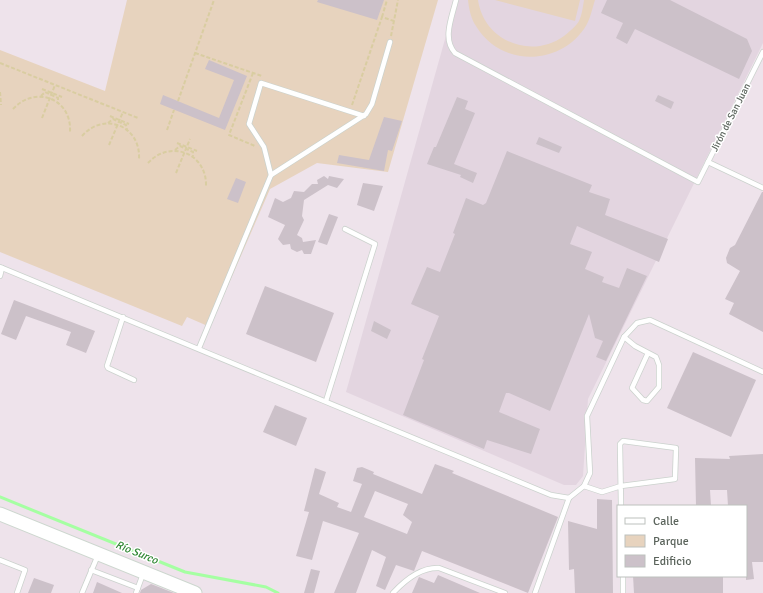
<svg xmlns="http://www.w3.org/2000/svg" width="763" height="593" font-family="Signika,sans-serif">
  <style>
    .education { fill: #e3d5e0 }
    .green { fill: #e7d3be }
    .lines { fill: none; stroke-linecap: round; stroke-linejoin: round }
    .stream { stroke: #a5ffa2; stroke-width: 3 }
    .building { fill: #ccc1c9; fill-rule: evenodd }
    .lane-casing { stroke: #cbd2cd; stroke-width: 6 }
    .secondary-casing { stroke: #cdd7cf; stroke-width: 15 }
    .path { stroke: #d9cda1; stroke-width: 2; stroke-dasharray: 4 2; stroke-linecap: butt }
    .lane { stroke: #fff; stroke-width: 4.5 }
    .secondary { stroke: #fff; stroke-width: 13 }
    .labels { text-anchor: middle; stroke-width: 3; stroke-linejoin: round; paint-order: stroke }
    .street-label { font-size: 10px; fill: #5b645c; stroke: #fff }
    .water-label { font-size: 11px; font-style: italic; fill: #308733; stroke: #fff }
  </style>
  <rect width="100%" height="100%" fill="#eee3eb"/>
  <path class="education" d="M456,0H763V43L588,399L583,476L576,485H564L346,392Z"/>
  <g class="green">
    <path d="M127,0H438L388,172L317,163L270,189L210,327L187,317L182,326L0,252V50L105,91Z"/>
    <path d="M468,0H478C484,41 531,60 564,36C569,32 576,26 579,21C582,15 583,6 584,0H595C592,9 590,21 584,29C557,67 500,66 476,26C471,19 469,9 468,0Z"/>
    <path d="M495,0H580L575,21Z"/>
  </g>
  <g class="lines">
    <path class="stream" d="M0,497L185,572L266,587L278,593"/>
  </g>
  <g class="building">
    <path d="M318,0H384L377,20L317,2Z"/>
    <path d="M607,0H670L747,39L752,51L739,79L635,29L627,44L616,38L623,23L601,13Z"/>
    <path d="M209,60L247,76L225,130L160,104L163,95L219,118L234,80L205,69Z"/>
    <path d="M658,95L674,102L671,109L655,101Z"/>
    <path d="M457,97L468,101L465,109L475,113L454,164L477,173L473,183L460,177L461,175L427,164L434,147H436Z"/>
    <path d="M384,117L402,121L392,151L388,150L384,171L337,163L339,155L369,160Z"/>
    <path d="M539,137L562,147L559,153L536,144Z"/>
    <path d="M507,151L592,185L589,192L610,199L605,215L668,239L659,262L577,226L570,244L592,252L585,269L604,277L602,282L619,288L627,268L647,276L606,361L596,357L603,341L595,338L589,314L550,411L509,393H506L499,412L540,429L531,454L487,440L484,449L403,415L424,360L422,359L439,316L411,304L427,267L440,272L455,234L453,233L466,198L483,205L486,203Z"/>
    <path d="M324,176L328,179L329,176L344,179L337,188L328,185L304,200L302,216L304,220L297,235L302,238L303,242L316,240L311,254H304L302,250L297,252L291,249L290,244L283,245L278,239L285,225L268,217L275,198L283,202L291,198L294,191L304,192L312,184H318L317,180Z"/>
    <path d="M236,178L246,182L238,203L227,199Z"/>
    <path d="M363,183L383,186L374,211L357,205Z"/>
    <path d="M762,192H763V332L729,314L734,303L725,299L740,271L727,263L726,258L730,248L735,245Z"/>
    <path d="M329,214L338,217L327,245L318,242Z"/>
    <path d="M265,286L334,313L316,362L246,334Z"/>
    <path d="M14,300L95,331L86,353L66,345L71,332L26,316L16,340L1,334Z"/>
    <path d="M374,321L391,330L387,339L371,331Z"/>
    <path d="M693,352L756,380L731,437L667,408Z"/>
    <path d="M275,405L307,418L296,446L263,432Z"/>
    <path d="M763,454V562H752L754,579L746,580V506H728L727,490H710L711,506H696L695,458L730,459L729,456Z"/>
    <path d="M435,464L454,471L452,473L558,517L528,593L422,551L414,571L396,565L385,590L376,586L386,557L372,550L356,593H334L359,533L323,521L312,560L296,556L309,512L304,511L315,468L326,472L319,494L339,503L337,507L351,512L362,484L353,481L357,468L362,467L374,472L373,474L422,494ZM375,491L408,504L403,515L412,522L407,534L364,517Z"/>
    <path d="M597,499L612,500L613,593H575L574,569L569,570L568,521L597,529Z"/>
    <path d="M311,569L320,571L314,593H304Z"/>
    <path d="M438,575L480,593H412L419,577L434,583Z"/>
    <path d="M633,576H723V593H634Z"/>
    <path d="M34,578L54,585L51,593H28Z"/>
    <path d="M97,582L122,593H93Z"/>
    <path d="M151,584L174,593H140L141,590Z"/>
  </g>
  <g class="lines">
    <defs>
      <g id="lane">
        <path d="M456,0C452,17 442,39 455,53L698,182L763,52"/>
        <path d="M708,162L763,188"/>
        <path d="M271,175L264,147L249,124L261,83L364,116"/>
        <path d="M0,267L551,495L569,498"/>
        <path d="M0,276L2,268"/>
        <path d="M123,317L107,366L108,368L134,380"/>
        <path d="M624,337L635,346L656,357L659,365V387L647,401L643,400L632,388L648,353"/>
        <path d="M199,348L271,175L366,114L372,104L390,42"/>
        <path d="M326,401L375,244L345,229"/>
        <path d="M584,486L602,492L621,486L675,479L676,448L623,441L620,444L621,506"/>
        <path d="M0,560L25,570L17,593"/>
        <path d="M91,570L138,588"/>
        <path d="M623,576V593"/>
        <path d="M82,593L98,555"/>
        <path d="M136,593L143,574"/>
        <path d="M393,593C405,580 421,567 439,568L505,593"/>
        <path d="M535,593L569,498L584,486L590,473L587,416L624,337L637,323L650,320L763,372"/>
      </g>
      <path id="secondary" d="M0,514L195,593"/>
    </defs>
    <use href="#lane" class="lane-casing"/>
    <use href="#secondary" class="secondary-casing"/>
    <g class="path">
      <path d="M382,17L387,0"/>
      <path d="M391,36L398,0"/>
      <path d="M195,53L262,76"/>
      <path d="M0,63L138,118"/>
      <path d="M253,73L229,135L255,146"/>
      <path d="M42,89L62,97"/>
      <path d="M0,92L1,105"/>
      <path d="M41,96L45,92L58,98V103"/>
      <path d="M178,101L214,0"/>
      <path d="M352,105L382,17L394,21"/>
      <path d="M13,109C35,85 72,98 70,132"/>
      <path d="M110,116L129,124"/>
      <path d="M42,118L55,85"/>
      <path d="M108,123L113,119L126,125L127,130"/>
      <path d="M167,130L174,110"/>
      <path d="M82,136C104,111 141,126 139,159"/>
      <path d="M177,143L197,151"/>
      <path d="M109,145L123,112"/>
      <path d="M175,150L180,146L193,152V156"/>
      <path d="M148,163C170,139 207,153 206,186"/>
      <path d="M176,173L190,139"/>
    </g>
    <use href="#lane" class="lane"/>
    <use href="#secondary" class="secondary"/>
  </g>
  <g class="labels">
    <g class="street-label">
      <text transform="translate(730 117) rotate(-63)" y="4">Jirón de San Juan</text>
    </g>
    <g class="water-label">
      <text transform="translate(137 552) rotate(22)" y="4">Río Surco</text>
    </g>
  </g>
  <rect x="617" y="505" width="130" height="72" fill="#ffffff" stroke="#bdc1be"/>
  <rect x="625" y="518" width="20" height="6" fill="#ffffff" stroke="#bdc1be"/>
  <text x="653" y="525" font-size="12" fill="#5b645c">Calle</text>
  <rect x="625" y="535" width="20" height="12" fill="#e7d3be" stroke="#bdc1be"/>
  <text x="653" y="545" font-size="12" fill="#5b645c">Parque</text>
  <rect x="625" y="555" width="20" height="12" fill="#ccc1c9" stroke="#bdc1be"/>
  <text x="653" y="565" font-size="12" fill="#5b645c">Edificio</text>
</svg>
